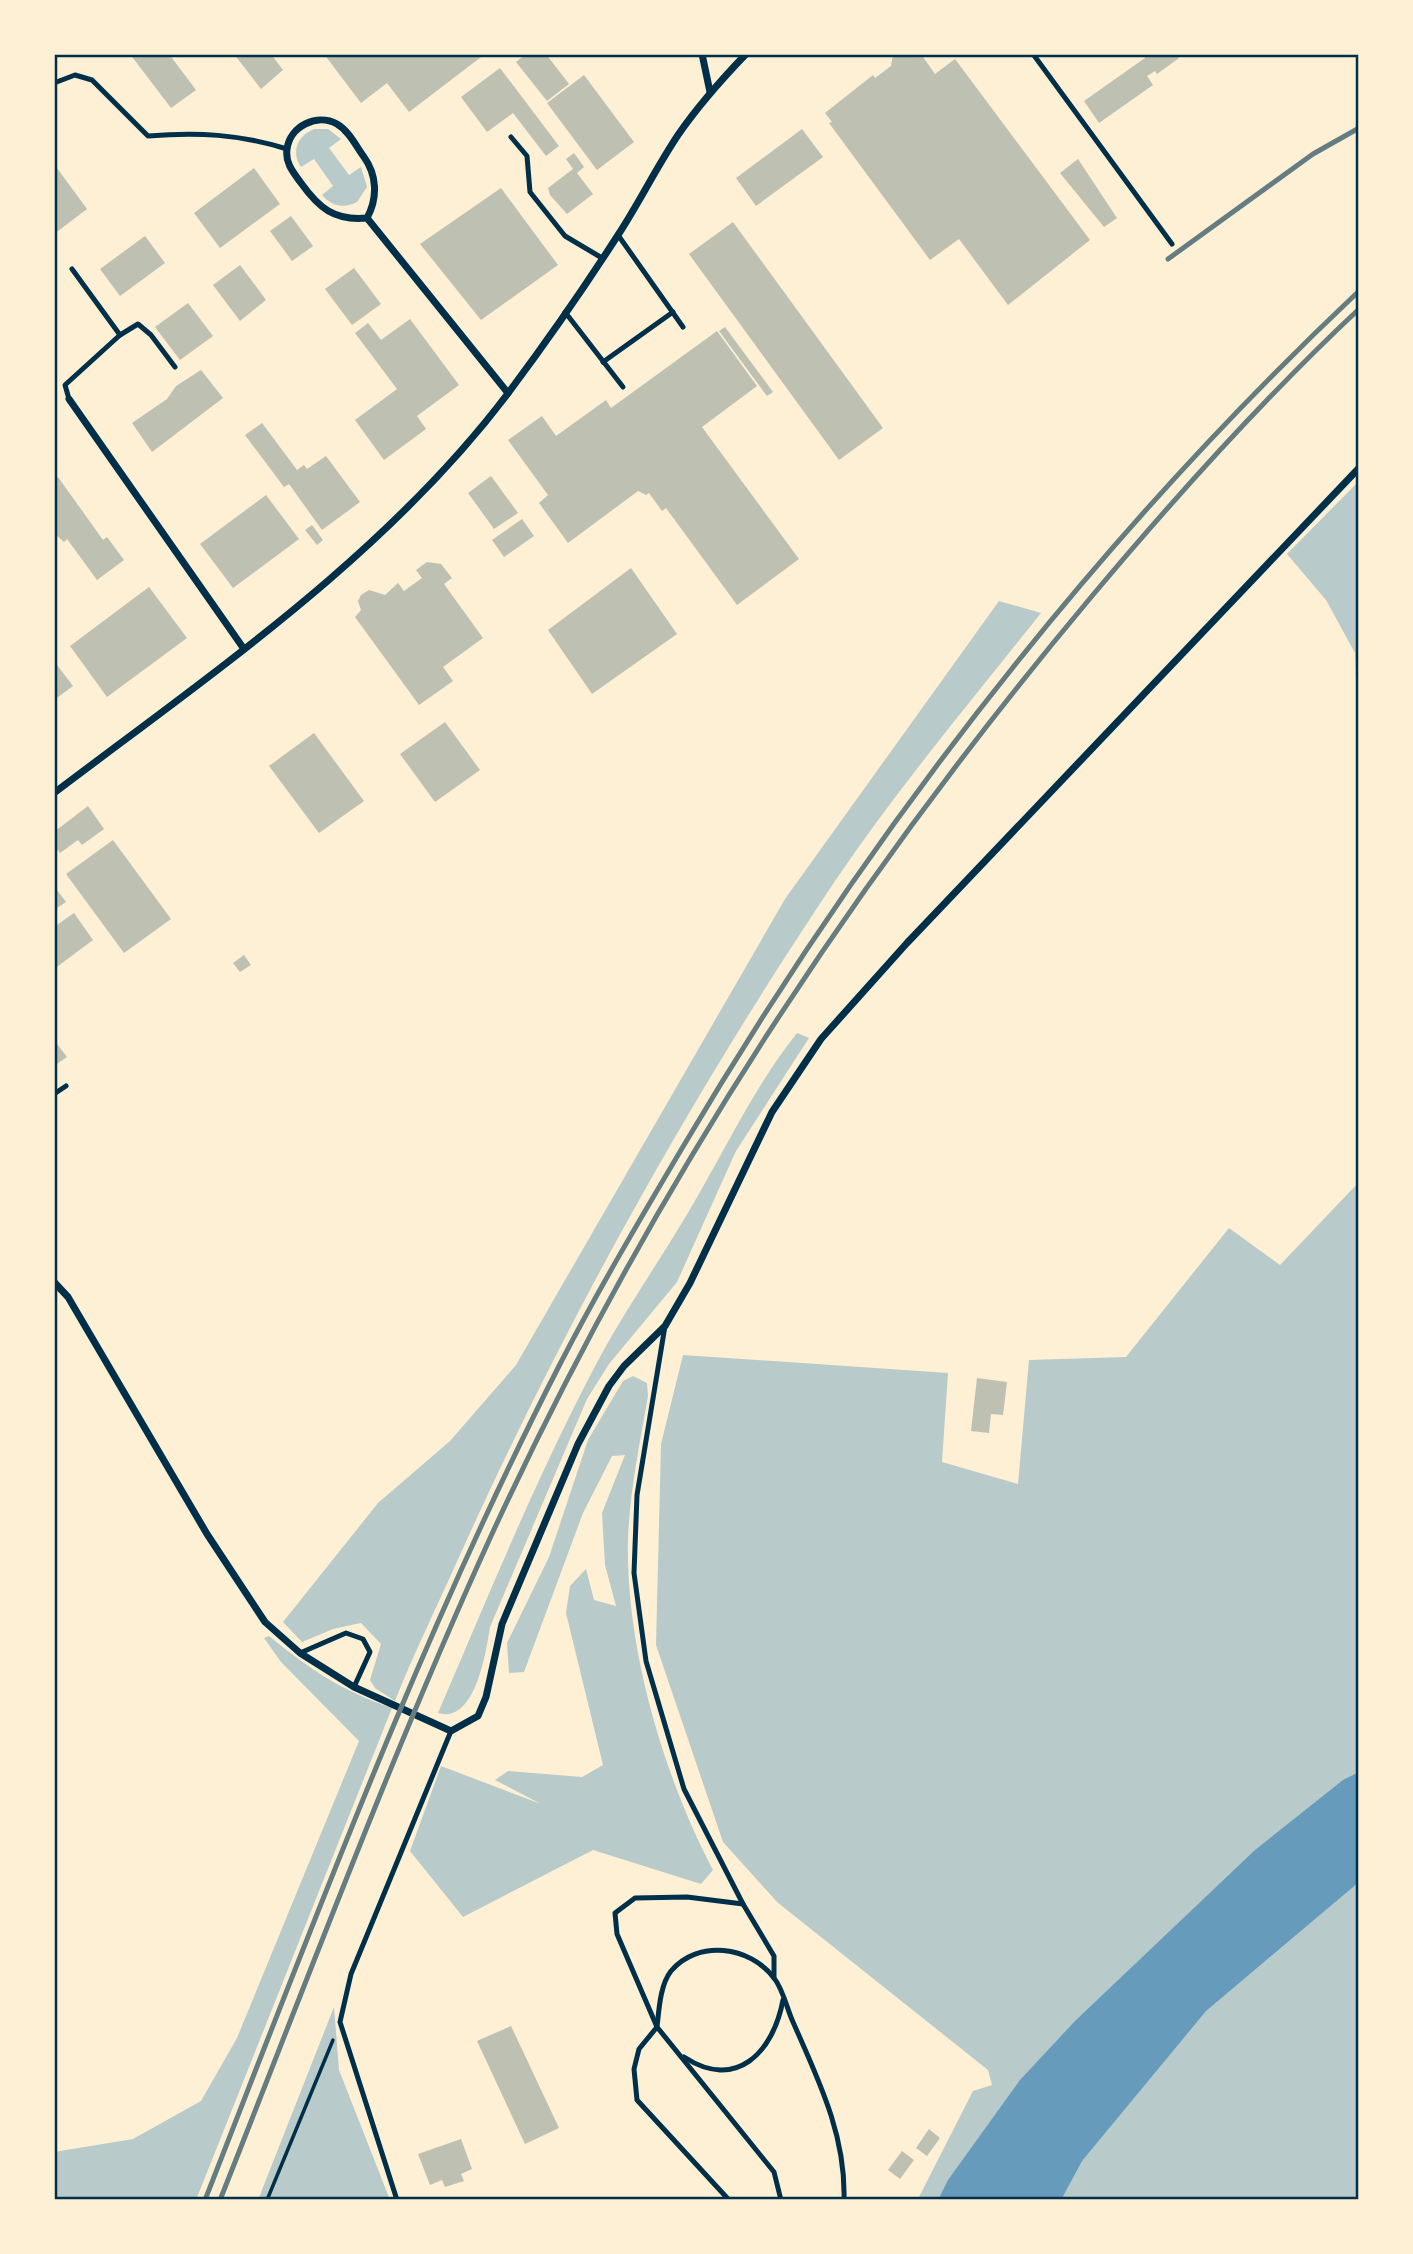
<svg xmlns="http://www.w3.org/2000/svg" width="1413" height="2254" font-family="'Titillium Web',sans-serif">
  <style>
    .green { fill: #b9caca }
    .water { fill: #669bbc }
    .building { fill: #bec0b2 }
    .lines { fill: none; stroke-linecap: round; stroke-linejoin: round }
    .path { stroke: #003049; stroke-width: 3.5 }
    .service { stroke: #003049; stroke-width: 5 }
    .minor { stroke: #003049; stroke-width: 7 }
    .rail { stroke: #657d81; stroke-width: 5 }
    .neatline { fill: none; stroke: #003049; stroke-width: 2.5 }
  </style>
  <rect width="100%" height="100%" fill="#fdf0d5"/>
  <g class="green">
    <path d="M314,129H328L341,139L329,148L349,175L361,167L367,187L357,202C343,209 332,206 322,195L333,186L314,159L301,167C291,152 297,136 314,129Z"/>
    <path d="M1359,481V759L1355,653L1326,600L1287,554Z"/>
    <path d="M999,601L1041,613C971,701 898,788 835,881C689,1099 562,1327 455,1566C435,1611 413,1655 395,1701L375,1688L370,1680L381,1644L361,1623L333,1629L302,1642L283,1622L378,1503L450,1441L516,1365L785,899Z"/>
    <path d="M797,1033L809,1038L736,1151L677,1282L609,1364L587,1399L490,1627C486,1653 475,1724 438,1713C490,1592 539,1471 601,1355C632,1299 669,1247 700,1192C731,1138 758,1082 797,1033Z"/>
    <path d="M1359,1182V2200H914L919,2197L973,2091L992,2085L988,2070L777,1902L723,1842L656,1645L661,1444L683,1355L948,1373L942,1462L1018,1484L1029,1360L1126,1357L1229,1228L1280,1265Z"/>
    <path d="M633,1376L647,1383L648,1396C640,1442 630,1490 628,1538C625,1645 663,1775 713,1870L701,1884L593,1850L463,1917L410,1851L441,1766L541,1804L495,1780L508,1771L582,1777L603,1765L566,1613L570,1586L586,1569L594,1600L616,1606L605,1565L602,1513L625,1455L612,1456L583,1513L524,1672L509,1673L507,1643L549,1557L588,1440L623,1381Z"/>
    <path d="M269,1636C311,1670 342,1691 392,1708L196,2200H54V2152L133,2139L201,2101L237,2038L359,1741L281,1662L264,1638Z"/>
    <path d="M334,2007L339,2070L390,2200H258Z"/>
  </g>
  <path class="water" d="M1359,1772V1882L1206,2011L1082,2161L1061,2200H938L948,2180L1020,2080L1075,2021L1255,1850L1343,1780Z"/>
  <g class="building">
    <path d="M130,54H169L196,90L171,108Z"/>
    <path d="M234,54H271L283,70L261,89Z"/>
    <path d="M324,54H485L409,112L387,83L361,103Z"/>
    <path d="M526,54H546L569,84L547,101L516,62Z"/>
    <path d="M893,54H921L935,74L955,59L1090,240L1008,305L959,239L930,260L829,123L832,122L825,113L873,75L875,78L891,66Z"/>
    <path d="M1143,54H1176L1179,58L1157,74L1155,71L1147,76L1153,85L1099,123L1084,101L1145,58Z"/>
    <path d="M500,68L559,146L546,156L513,113L487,132L461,97Z"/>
    <path d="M584,75L634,142L597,170L547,103Z"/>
    <path d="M802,129L823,157L756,206L736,178Z"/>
    <path d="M574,153L584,167L577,173L593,194L567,214L550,195L548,188L573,169L566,159Z"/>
    <path d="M1078,159L1117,218L1104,227L1060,173Z"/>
    <path d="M54,164L87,209L54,234Z"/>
    <path d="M254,168L280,204L220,248L194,213Z"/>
    <path d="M501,188L558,265L481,320L420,244Z"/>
    <path d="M291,216L313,246L292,261L270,231Z"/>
    <path d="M733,222L883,428L839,460L689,254Z"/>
    <path d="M145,236L165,263L120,296L100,269Z"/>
    <path d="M240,265L266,300L240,321L213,285Z"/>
    <path d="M354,268L381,304L352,325L325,289Z"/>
    <path d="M188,303L213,336L180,360L155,327Z"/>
    <path d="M410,319L459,385L417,416L426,429L384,460L355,420L397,389L355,333L368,323L381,340Z"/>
    <path d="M725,327L773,392L767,396L719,331Z"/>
    <path d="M717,331L757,386L702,427L799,559L737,605L666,508L662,511L649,493L646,495L638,491L568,543L539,503L548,495L508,440L542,416L556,436L606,400L611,408Z"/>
    <path d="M201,370L223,398L152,452L132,423L167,399L176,386Z"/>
    <path d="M262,423L297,470L304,465L307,469L326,456L360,502L322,530L289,484L284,487L245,435Z"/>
    <path d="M491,476L518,513L494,529L468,493Z"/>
    <path d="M58,477L103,540L107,537L124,560L97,580L67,539L64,542L54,533V480Z"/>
    <path d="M266,495L299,539L233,588L200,544Z"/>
    <path d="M522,519L534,536L504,557L492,540Z"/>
    <path d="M312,525L323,540L317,545L305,530Z"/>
    <path d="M427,562L441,564L452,578L444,584L483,638L443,667L453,681L419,705L355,617L361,610L358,601L361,595L369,590L385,595L398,583L404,591L422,578L416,570Z"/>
    <path d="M631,568L677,634L592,694L548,630Z"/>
    <path d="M149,587L187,638L107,697L70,646Z"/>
    <path d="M54,661L73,686L54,700Z"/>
    <path d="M445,722L480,770L435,802L400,754Z"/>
    <path d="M314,733L364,801L319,833L269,766Z"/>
    <path d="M88,806L104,829L82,845L78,840L60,853L58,850L54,853V832Z"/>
    <path d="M113,840L171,919L124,953L66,874Z"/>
    <path d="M54,886L66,902L54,910Z"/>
    <path d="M74,913L93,940L54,969V927Z"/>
    <path d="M244,955L251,965L240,972L233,963Z"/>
    <path d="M54,1040L67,1057L54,1066Z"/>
    <path d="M977,1378L1007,1382L1003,1415L991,1414L989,1433L971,1431Z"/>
    <path d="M511,2026L559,2128L525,2144L477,2041Z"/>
    <path d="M929,2129L940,2138L927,2156L916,2148Z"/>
    <path d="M461,2139L472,2169L461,2174L464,2181L445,2187L442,2180L430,2185L418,2154Z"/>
    <path d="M902,2151L914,2160L900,2179L888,2170Z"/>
  </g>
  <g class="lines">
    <path class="path" d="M267,2200L333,2040"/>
    <g class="service">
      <path d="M1033,54L1172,244"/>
      <path d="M54,83L75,75L92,80L148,136C197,132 239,134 287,149"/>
      <path d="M511,137L527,156L530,192L565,236L602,258"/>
      <path d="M618,235L683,327"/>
      <path d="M72,269L120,335"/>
      <path d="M565,312L623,387"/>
      <path d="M603,362L673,312"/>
      <path d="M69,399L65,385L120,335L138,324L151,335L175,367"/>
      <path d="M54,1094L66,1086"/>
      <path d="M665,1326L637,1495L634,1573L646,1661L684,1789L743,1904L774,1956V1978"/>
      <path d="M300,1653L346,1633L363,1639L370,1652L354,1687"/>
      <path d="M684,2057C736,2091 773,2053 783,2000"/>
      <path d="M397,2200L340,2022L351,1974L451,1731"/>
      <path d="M729,2200L637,2100L634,2069L639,2049L657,2027L617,1934L615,1913L635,1898L687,1897L743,1904"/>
      <path d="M781,2200L774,2172L657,2027C659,2010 660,1985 671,1971C698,1939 750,1946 774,1978C783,1989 787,2009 793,2022C818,2079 846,2135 844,2200"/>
    </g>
    <g class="minor">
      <path d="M702,54L710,92"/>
      <path d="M367,218C378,198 377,175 364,157C356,146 349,131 337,124C317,113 290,126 287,149C285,163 293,172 301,183C319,208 334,221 367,218L508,393"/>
      <path d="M69,399L244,649"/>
      <path d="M54,793C215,671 387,554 509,392C547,341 584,288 618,235C639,203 656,168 678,135C698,106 721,80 746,54"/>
      <path d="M54,1282L68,1297L207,1534L265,1622L300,1653L354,1687L451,1731L478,1716L486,1697L502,1624L578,1444L609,1386L624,1366L665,1326L690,1283L772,1112L821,1039L907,943L1359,468"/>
    </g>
    <g class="rail">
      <path d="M1168,259L1313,154L1359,128"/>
      <path d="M205,2200C315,1919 421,1635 559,1366C597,1292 639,1221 681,1150C867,835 1093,542 1359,291"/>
      <path d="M220,2200C308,1978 392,1753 491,1536C647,1197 852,882 1092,596C1176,496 1264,398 1359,309"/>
    </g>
  </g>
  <rect width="1413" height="2254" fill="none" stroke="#fdf0d5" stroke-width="112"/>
  <rect x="56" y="56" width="1301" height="2142" class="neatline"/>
</svg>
